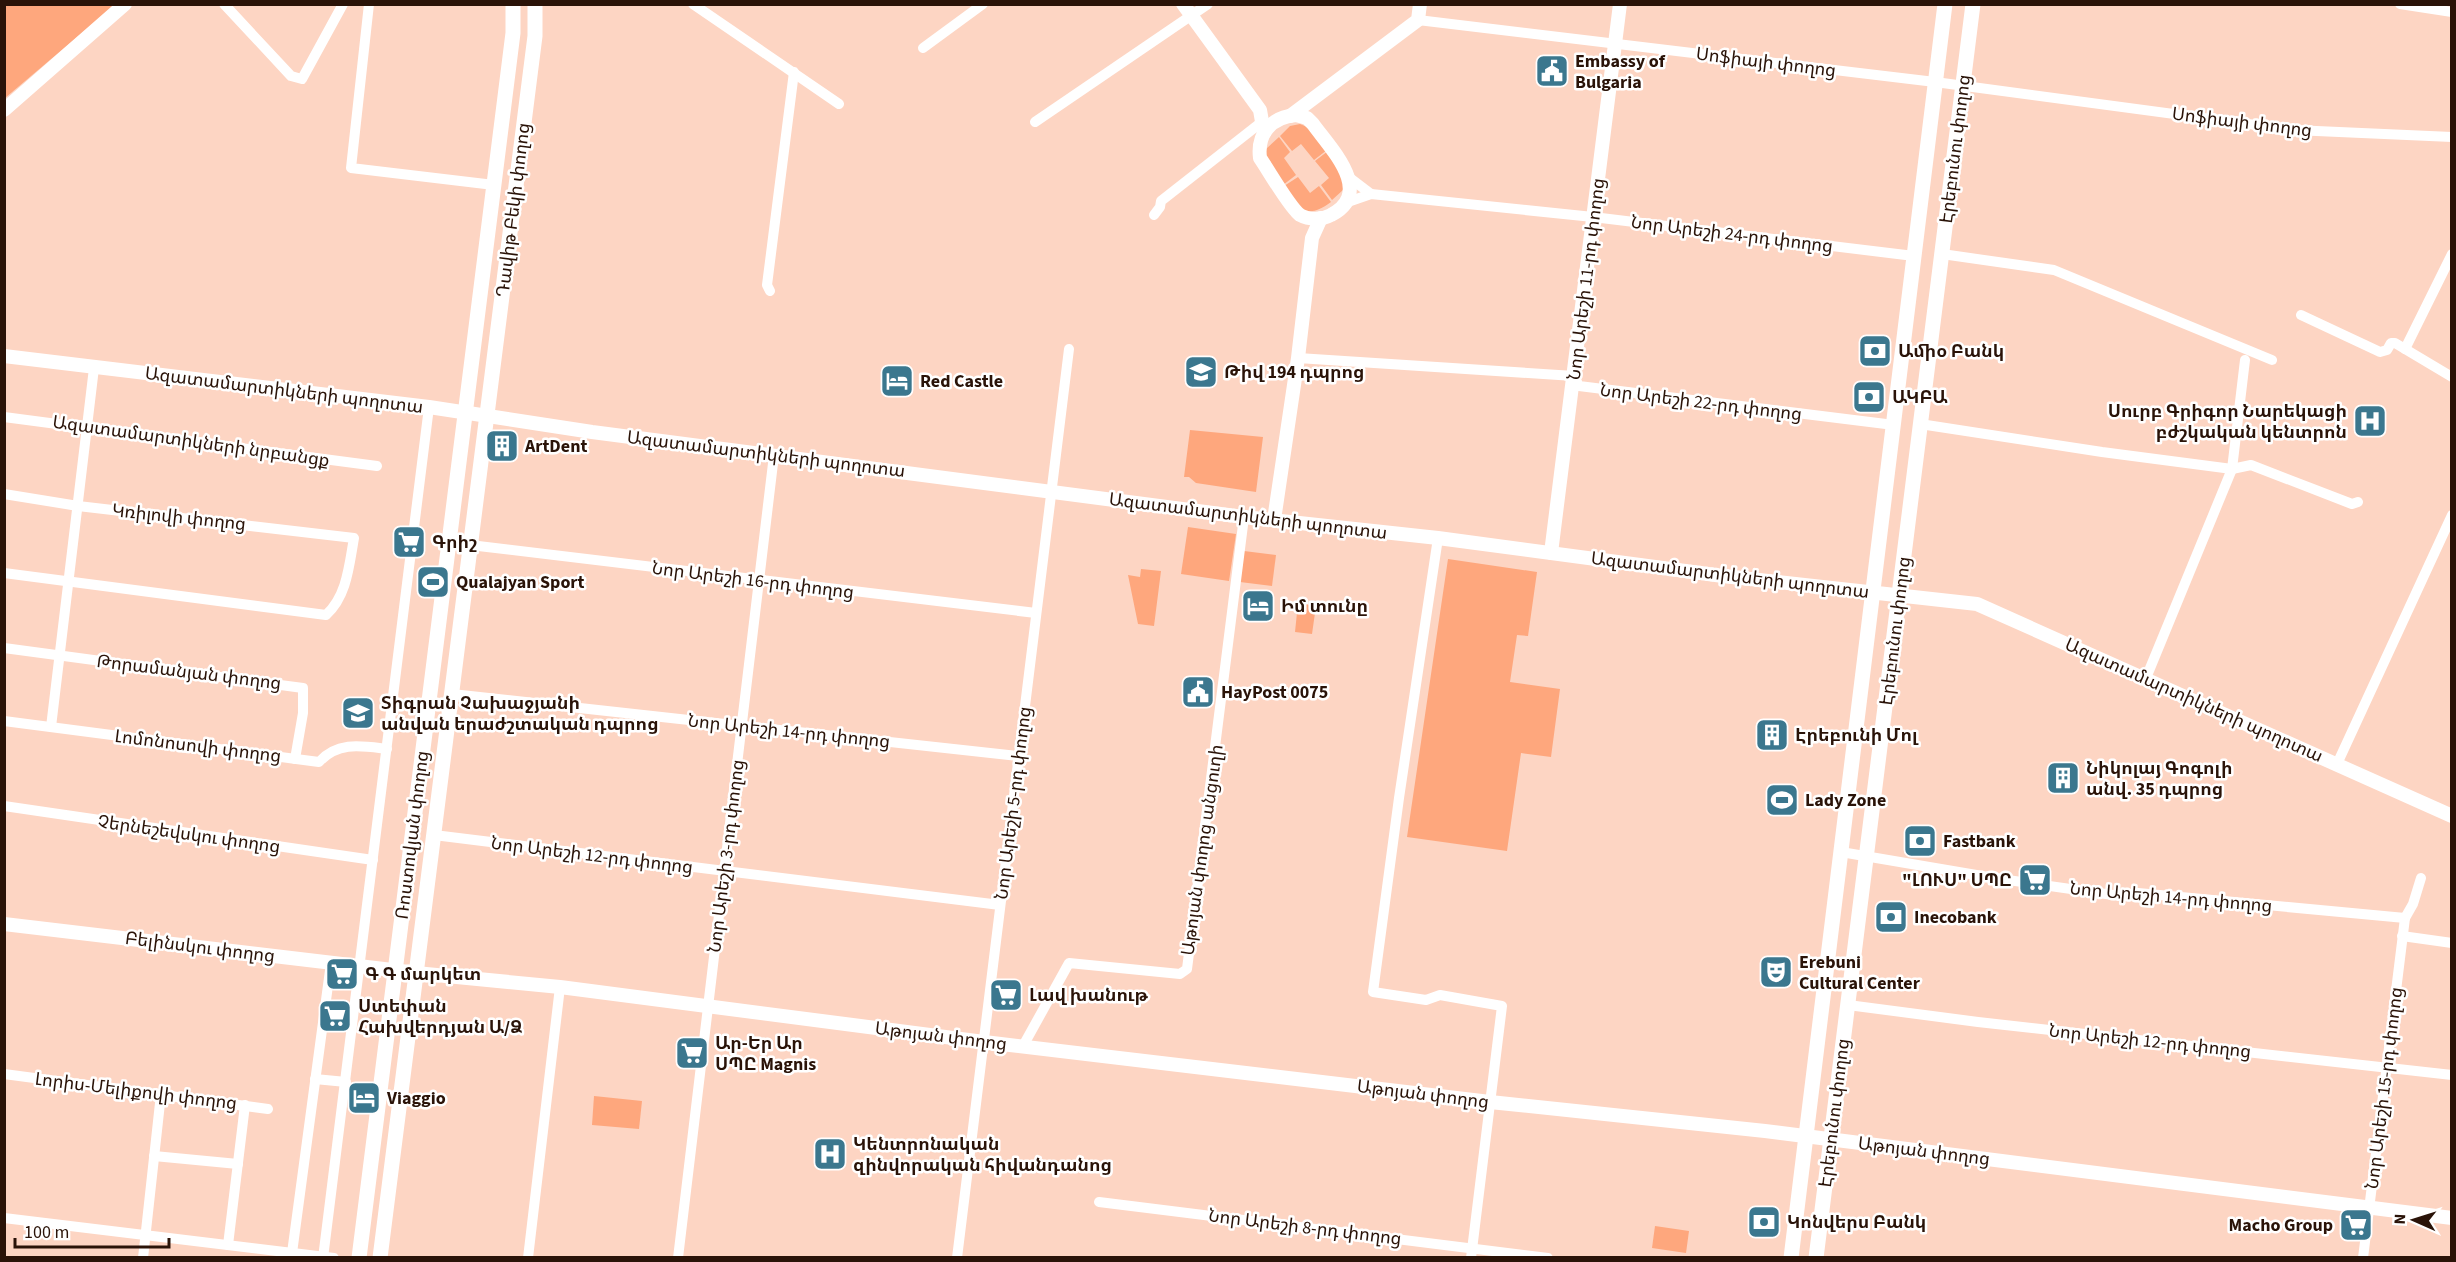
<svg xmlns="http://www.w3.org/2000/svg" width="2456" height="1262" font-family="'Source Sans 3','Noto Sans Armenian',sans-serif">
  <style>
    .green { fill: #fea77d }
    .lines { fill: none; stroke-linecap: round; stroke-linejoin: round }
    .street { stroke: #fff; stroke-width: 10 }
    .secondary { stroke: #fff; stroke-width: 14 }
    .primary { stroke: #fff; stroke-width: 15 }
    .labels { text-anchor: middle; stroke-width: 5; stroke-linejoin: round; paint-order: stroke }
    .poi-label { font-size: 18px; font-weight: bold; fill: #2a1308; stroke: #fff; text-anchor: start }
    .street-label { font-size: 18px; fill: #2a1308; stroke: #fff }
  </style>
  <rect width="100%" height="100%" fill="#fdd5c3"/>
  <g class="green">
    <path d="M5,5H115L5,98Z"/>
    <path d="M1300,124L1307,127L1327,150L1314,160L1301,144L1292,151L1280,136L1290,126Z"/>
    <path d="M1279,137L1290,152L1284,158L1296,175L1283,185L1265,154L1266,149Z"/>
    <path d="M1328,151L1343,174V190L1332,200L1321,185L1329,178L1315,161Z"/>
    <path d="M1298,177L1310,193L1319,186L1331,202C1305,221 1299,208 1284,186Z"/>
    <path d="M1190,430L1263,437L1256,492L1196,483L1189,477H1184Z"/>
    <path d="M1188,527L1236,534L1229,581L1181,574Z"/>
    <path d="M1244,551L1276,555L1272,586L1240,582Z"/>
    <path d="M1448,559L1537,572L1528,636L1517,635L1510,682L1560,689L1551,757L1521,753L1507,851L1407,837Z"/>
    <path d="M1141,569L1161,571L1154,626L1138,624L1128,575L1140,577Z"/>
    <path d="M1298,603L1316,606L1312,634L1295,632Z"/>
    <path d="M594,1096L642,1101L639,1129L592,1125Z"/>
    <path d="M1655,1226L1689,1231L1686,1253L1652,1248Z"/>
  </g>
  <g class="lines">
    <g class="street">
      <path d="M224,4L291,76L302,79L343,4"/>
      <path d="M369,4L351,168L494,185"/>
      <path d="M693,4L839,104"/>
      <path d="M2400,4L2452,12"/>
      <path d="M1418,20L1935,82L2294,130L2452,137"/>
      <path d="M923,48L983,4"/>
      <path d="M1035,122L1208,4"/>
      <path d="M1350,178L1371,194"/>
      <path d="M1345,203L1371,194L1593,217L1914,256"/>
      <path d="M1154,215L1160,207L1161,201L1263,121"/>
      <path d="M1942,254L2054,270L2272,360"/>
      <path d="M770,291L767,285L794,72"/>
      <path d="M2301,315L2380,352L2387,350L2391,343H2395L2452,377"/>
      <path d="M2405,349L2452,254"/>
      <path d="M1298,358L1574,376L1579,386L1894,425"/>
      <path d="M4,417L377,466"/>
      <path d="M1920,424L2102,452L2232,469L2251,465L2352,504L2358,502"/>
      <path d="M4,494L78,506L354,538C349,566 347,596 326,615L4,573"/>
      <path d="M1438,538L1399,798L1373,992L1426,1000L1440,995L1502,1006L1471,1258"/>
      <path d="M470,545L1036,613"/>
      <path d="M4,648L303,688V713L295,759"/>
      <path d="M2146,678L2232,469L2245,360"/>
      <path d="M452,694L1018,756"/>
      <path d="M4,721L319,762C338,741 362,746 387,749"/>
      <path d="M51,727L94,368"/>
      <path d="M2337,764L2452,515"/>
      <path d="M4,806L373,860"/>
      <path d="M434,835L1000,905"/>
      <path d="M1841,852L1994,878L2120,896L2138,893L2405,918"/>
      <path d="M2402,936L2452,943"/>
      <path d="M1848,1005L1978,1022L2452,1075"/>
      <path d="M1023,1046L1069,963L1180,974L1187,969L1244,517"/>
      <path d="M4,1074L268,1109"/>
      <path d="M315,1079L346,1082"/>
      <path d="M154,1156L238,1164"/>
      <path d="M1099,1202L1548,1258"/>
      <path d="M4,1218L334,1258"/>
      <path d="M228,1245L245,1105"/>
      <path d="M292,1253L331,963"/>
      <path d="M143,1258L161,1094"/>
      <path d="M323,1258L429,407"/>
      <path d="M528,1258L560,987"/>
      <path d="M678,1258L774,455"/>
      <path d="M957,1258L1069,349"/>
      <path d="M2363,1258L2405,918L2413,904L2421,878"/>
    </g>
    <g class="secondary">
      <path d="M1183,4L1260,110L1264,133"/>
      <path d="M4,110L125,4"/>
      <path d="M1296,115L1307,118L1313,124C1330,148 1375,192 1331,215C1322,220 1309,220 1300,215C1290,208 1269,171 1260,158C1257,134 1271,117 1296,115Z"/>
      <path d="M1290,116L1418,20L1420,4"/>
      <path d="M4,356L429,407L592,432L1244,517L1438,538L1723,576L1977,604L2452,816"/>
      <path d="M1274,520L1298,358L1312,238L1321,218"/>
      <path d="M1551,553L1620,4"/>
      <path d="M4,924L426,974L560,987L984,1042L1490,1102L1765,1131L2452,1218"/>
    </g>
    <g class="primary">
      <path d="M359,1258L513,33V4"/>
      <path d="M380,1258L535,36V4"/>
      <path d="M1791,1258L1945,4"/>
      <path d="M1816,1258L1973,4"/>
    </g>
  </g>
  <defs>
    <symbol id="civic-square" viewBox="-11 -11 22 22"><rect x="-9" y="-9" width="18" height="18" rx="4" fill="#3b778e" stroke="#fff"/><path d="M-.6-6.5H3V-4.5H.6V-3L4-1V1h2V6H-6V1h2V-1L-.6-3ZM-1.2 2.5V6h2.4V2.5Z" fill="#fff"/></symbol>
    <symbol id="bank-square" viewBox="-11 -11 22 22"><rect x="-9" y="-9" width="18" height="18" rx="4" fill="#3b778e" stroke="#fff"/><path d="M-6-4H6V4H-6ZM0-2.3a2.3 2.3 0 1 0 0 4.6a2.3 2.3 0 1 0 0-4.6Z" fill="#fff"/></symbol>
    <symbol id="school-square" viewBox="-11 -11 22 22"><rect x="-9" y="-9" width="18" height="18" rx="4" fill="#3b778e" stroke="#fff"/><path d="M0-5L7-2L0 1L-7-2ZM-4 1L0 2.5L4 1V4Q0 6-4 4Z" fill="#fff"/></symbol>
    <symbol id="hotel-square" viewBox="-11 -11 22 22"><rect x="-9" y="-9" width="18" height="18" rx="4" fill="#3b778e" stroke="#fff"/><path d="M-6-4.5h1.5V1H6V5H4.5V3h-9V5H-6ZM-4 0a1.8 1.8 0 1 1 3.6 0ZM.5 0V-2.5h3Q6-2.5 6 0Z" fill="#fff"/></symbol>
    <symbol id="hospital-square" viewBox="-11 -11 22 22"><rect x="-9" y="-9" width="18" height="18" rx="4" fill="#3b778e" stroke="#fff"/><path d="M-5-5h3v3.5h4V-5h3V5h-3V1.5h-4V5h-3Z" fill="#fff"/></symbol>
    <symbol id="building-square" viewBox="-11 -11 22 22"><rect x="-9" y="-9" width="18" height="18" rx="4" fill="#3b778e" stroke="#fff"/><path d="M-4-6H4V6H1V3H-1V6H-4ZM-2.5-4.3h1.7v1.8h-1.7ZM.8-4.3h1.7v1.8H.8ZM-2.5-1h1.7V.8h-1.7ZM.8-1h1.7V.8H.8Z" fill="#fff"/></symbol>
    <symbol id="supermarket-square" viewBox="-11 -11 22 22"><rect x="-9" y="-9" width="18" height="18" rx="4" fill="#3b778e" stroke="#fff"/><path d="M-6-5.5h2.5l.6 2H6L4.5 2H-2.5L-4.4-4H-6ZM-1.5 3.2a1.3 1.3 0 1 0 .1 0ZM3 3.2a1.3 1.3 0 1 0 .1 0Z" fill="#fff"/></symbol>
    <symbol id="stadium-square" viewBox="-11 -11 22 22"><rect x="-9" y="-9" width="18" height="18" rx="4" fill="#3b778e" stroke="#fff"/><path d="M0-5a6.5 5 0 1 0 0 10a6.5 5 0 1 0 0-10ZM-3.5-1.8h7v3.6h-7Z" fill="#fff"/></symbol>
    <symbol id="theatre-square" viewBox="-11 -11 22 22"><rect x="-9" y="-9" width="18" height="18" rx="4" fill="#3b778e" stroke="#fff"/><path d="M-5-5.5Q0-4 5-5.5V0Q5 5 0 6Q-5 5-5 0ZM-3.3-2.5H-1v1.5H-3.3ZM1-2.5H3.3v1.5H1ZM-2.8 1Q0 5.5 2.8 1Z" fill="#fff"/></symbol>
  </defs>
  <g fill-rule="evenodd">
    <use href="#civic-square" x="1533" y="52" width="38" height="38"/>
    <use href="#bank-square" x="1856" y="332" width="38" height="38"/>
    <use href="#school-square" x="1182" y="353" width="38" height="38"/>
    <use href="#hotel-square" x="878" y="362" width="38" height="38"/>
    <use href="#bank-square" x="1850" y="378" width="38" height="38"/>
    <use href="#hospital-square" x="2351" y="402" width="38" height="38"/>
    <use href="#building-square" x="483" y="427" width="38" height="38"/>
    <use href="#supermarket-square" x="390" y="523" width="38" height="38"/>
    <use href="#stadium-square" x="414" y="563" width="38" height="38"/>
    <use href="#hotel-square" x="1239" y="587" width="38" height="38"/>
    <use href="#civic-square" x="1179" y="673" width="38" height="38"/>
    <use href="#school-square" x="339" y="694" width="38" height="38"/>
    <use href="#building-square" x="1753" y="716" width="38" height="38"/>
    <use href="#building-square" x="2044" y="759" width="38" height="38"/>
    <use href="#stadium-square" x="1763" y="781" width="38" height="38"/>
    <use href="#bank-square" x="1901" y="822" width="38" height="38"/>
    <use href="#supermarket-square" x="2016" y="861" width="38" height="38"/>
    <use href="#bank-square" x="1872" y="898" width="38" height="38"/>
    <use href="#theatre-square" x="1757" y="953" width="38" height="38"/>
    <use href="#supermarket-square" x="323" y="955" width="38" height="38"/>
    <use href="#supermarket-square" x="987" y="976" width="38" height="38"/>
    <use href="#supermarket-square" x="316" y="997" width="38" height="38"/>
    <use href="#supermarket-square" x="673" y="1034" width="38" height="38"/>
    <use href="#hotel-square" x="345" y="1079" width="38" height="38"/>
    <use href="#hospital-square" x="811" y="1135" width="38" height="38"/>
    <use href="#bank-square" x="1745" y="1203" width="38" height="38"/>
    <use href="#supermarket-square" x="2337" y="1206" width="38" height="38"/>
  </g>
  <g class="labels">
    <g class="poi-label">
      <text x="1575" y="67">Embassy of<tspan x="1575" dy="21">Bulgaria</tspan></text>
      <text x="1898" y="357">Ամիօ Բանկ</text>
      <text x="1224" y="378">Թիվ 194 դպրոց</text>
      <text x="920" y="387">Red Castle</text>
      <text x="1892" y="403">ԱԿԲԱ</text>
      <text x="2347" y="417" text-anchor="end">Սուրբ Գրիգոր Նարեկացի<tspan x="2347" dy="21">բժշկական կենտրոն</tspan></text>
      <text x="525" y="452">ArtDent</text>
      <text x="432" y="548">Գրիշ</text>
      <text x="456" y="588">Qualajyan Sport</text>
      <text x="1281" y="612">Իմ տունը</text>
      <text x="1221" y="698">HayPost 0075</text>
      <text x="381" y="709">Տիգրան Չախաջյանի<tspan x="381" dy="21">անվան երաժշտական դպրոց</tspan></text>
      <text x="1795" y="741">Էրեբունի Մոլ</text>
      <text x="2086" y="774">Նիկոլայ Գոգոլի<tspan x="2086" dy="21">անվ. 35 դպրոց</tspan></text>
      <text x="1805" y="806">Lady Zone</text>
      <text x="1943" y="847">Fastbank</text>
      <text x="2012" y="886" text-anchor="end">"ԼՈՒՍ" ՍՊԸ</text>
      <text x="1914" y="923">Inecobank</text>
      <text x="1799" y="968">Erebuni<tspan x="1799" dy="21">Cultural Center</tspan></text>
      <text x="365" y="980">Գ Գ մարկետ</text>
      <text x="1029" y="1001">Լավ խանութ</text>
      <text x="358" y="1012">Ստեփան<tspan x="358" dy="21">Հախվերդյան Ա/Ձ</tspan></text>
      <text x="715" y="1049">Ար-Եր Ար<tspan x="715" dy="21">ՍՊԸ Magnis</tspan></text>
      <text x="387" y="1104">Viaggio</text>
      <text x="853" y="1150">Կենտրոնական<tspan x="853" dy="21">զինվորական հիվանդանոց</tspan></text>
      <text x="1787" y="1228">Կոնվերս Բանկ</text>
      <text x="2333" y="1231" text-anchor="end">Macho Group</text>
    </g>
    <g class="street-label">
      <text transform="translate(1766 62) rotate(7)" y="6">Սոֆիայի փողոց</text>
      <text transform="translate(2242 122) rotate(7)" y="6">Սոֆիայի փողոց</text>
      <text transform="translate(1955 149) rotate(-83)" y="6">Էրեբունու փողոց</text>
      <text transform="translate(513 210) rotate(-83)" y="6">Դավիթ Բեկի փողոց</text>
      <text transform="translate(1732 234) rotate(7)" y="6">Նոր Արեշի 24-րդ փողոց</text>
      <text transform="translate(1586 279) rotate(-83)" y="6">Նոր Արեշի 11-րդ փողոց</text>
      <text transform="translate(284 390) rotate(7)" y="6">Ազատամարտիկների պողոտա</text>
      <text transform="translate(1701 402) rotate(7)" y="6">Նոր Արեշի 22-րդ փողոց</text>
      <text transform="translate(191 441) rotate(8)" y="6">Ազատամարտիկների նրբանցք</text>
      <text transform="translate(766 454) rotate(7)" y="6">Ազատամարտիկների պողոտա</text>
      <text transform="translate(1248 516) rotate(7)" y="6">Ազատամարտիկների պողոտա</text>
      <text transform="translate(179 517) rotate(6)" y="6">Կռիլովի փողոց</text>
      <text transform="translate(1730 575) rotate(7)" y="6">Ազատամարտիկների պողոտա</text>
      <text transform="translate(753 580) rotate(7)" y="6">Նոր Արեշի 16-րդ փողոց</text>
      <text transform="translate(1895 631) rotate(-83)" y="6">Էրեբունու փողոց</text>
      <text transform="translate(189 672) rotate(7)" y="6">Թորամանյան փողոց</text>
      <text transform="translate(2194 700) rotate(24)" y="6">Ազատամարտիկների պողոտա</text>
      <text transform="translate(789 731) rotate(6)" y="6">Նոր Արեշի 14-րդ փողոց</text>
      <text transform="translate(198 746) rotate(7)" y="6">Լոմոնոսովի փողոց</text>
      <text transform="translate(1013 803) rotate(-83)" y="6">Նոր Արեշի 5-րդ փողոց</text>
      <text transform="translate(189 834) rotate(8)" y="6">Չերնեշեվսկու փողոց</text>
      <text transform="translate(412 835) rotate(-83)" y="6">Ռոստովյան փողոց</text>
      <text transform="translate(1202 850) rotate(-82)" y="6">Աթոյան փողոց անցուղի</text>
      <text transform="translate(592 855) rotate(7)" y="6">Նոր Արեշի 12-րդ փողոց</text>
      <text transform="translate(726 856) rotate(-83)" y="6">Նոր Արեշի 3-րդ փողոց</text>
      <text transform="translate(2171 897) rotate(5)" y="6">Նոր Արեշի 14-րդ փողոց</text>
      <text transform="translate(200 947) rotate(7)" y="6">Բելինսկու փողոց</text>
      <text transform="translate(941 1036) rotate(7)" y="6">Աթոյան փողոց</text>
      <text transform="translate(2150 1041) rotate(6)" y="6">Նոր Արեշի 12-րդ փողոց</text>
      <text transform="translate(2384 1088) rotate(-83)" y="6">Նոր Արեշի 15-րդ փողոց</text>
      <text transform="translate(136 1091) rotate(7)" y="6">Լորիս-Մելիքովի փողոց</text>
      <text transform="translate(1423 1094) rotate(7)" y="6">Աթոյան փողոց</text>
      <text transform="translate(1834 1113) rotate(-83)" y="6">Էրեբունու փողոց</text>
      <text transform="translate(1924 1151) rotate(7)" y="6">Աթոյան փողոց</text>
      <text transform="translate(1305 1227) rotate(7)" y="6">Նոր Արեշի 8-րդ փողոց</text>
    </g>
  </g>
  <rect width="2456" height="1262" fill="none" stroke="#2a1308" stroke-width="12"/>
  <g transform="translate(2414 1220) rotate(273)" stroke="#ffffff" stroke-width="4.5" paint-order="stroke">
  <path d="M0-4.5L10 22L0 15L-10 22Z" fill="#2a1308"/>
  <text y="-9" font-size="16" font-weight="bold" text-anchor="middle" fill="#2a1308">N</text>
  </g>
  <path d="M15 1238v9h154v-9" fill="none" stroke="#2a1308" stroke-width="3"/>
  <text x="24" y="1238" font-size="18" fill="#2a1308" stroke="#ffffff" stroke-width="4.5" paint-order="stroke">100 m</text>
</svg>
